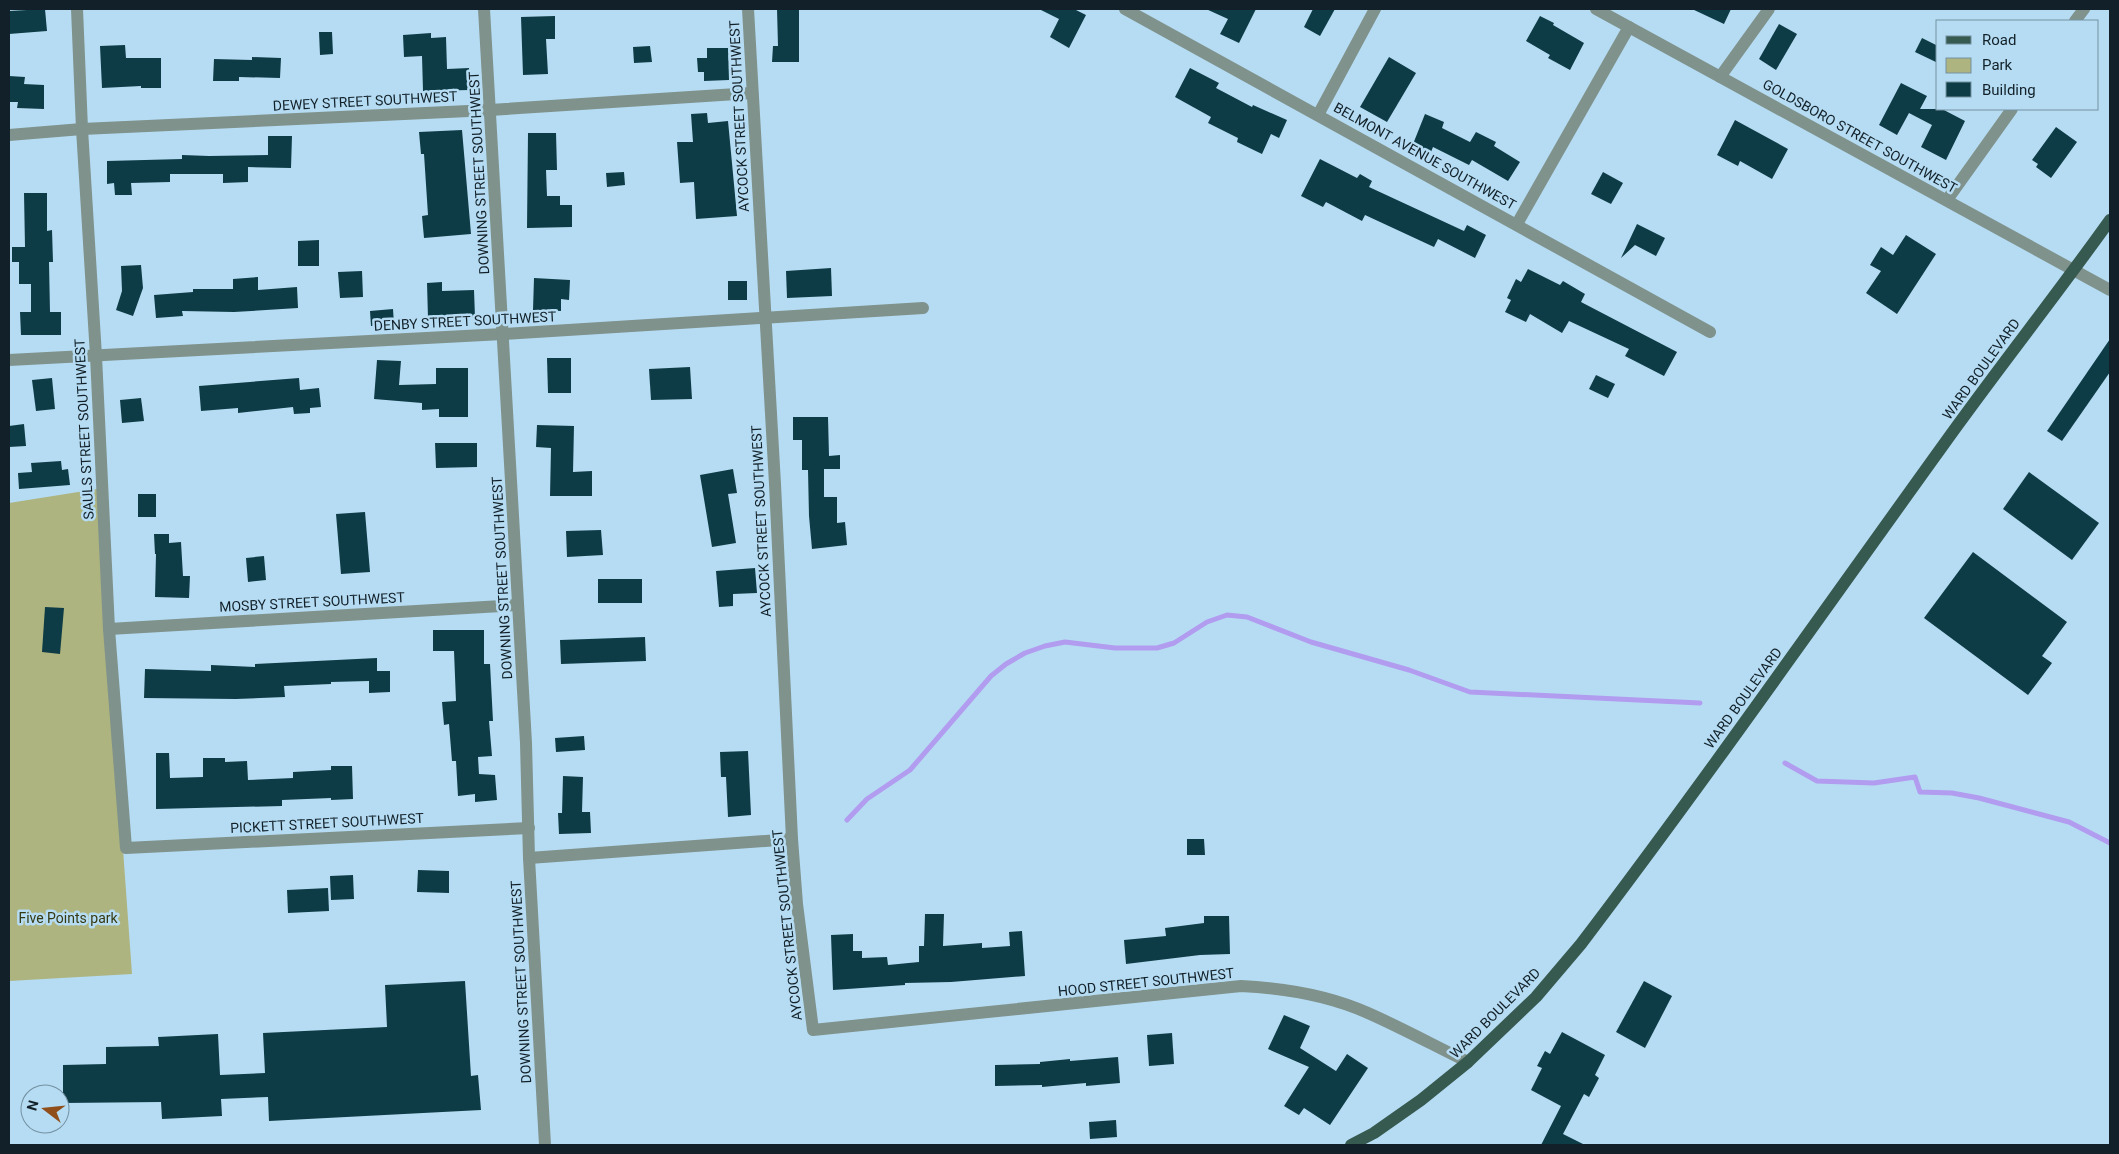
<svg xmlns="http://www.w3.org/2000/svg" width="2119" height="1154" font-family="Roboto,sans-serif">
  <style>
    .green { fill: #adb47f }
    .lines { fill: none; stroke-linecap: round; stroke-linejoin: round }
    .stream { stroke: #b19cef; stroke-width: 5 }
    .building { fill: #0e3c46 }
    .minor { stroke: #7f928c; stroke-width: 12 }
    .tertiary { stroke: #7f928c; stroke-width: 12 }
    .primary { stroke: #365950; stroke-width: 12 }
    .labels { text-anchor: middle; stroke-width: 5; stroke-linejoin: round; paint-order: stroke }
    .street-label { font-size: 14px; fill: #122129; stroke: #b6dcf3 }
    .park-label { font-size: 14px; fill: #353911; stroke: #b6dcf3 }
  </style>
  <rect width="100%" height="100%" fill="#b6dcf3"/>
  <path class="green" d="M97,489L132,974L9,981V503Z"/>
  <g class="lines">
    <g class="stream">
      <path d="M1785,763L1817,781L1874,783L1915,777L1920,792L1952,793L1979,798L2069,822L2110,843"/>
      <path d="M847,820L867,799L910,770L991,676L1006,664L1025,653L1045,646L1065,642L1115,648H1157L1174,643L1207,622L1227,615L1247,617L1311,642L1409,670L1470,692L1700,703"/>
    </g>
  </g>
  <g class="building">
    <path d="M45,9L47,31L9,34V11Z"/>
    <path d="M777,9H799V62H772L773,46H778Z"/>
    <path d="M1039,9H1074L1086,15L1069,48L1050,37L1059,19Z"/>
    <path d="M1206,9H1256L1239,43L1220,34L1228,19Z"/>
    <path d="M1313,9H1335L1320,36L1304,27Z"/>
    <path d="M1692,9H1731L1724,24Z"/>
    <path d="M555,16V39H546L548,74L523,75L521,17Z"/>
    <path d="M1540,16L1554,23L1553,25L1584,43L1570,70L1548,58L1550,55L1526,41Z"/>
    <path d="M1779,24L1797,34L1776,70L1759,59Z"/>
    <path d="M319,32H332L333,54L320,55Z"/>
    <path d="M431,33V38L446,37L447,69L469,68L470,90L423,91L422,56L404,57L403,35Z"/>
    <path d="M1922,38L1938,46V63L1915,52Z"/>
    <path d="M125,45L126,58H161V88H141V86L102,88L100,46Z"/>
    <path d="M650,46L652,62L634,63L633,47Z"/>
    <path d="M707,48H728L729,80L704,81V72H698L697,58H707Z"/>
    <path d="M252,57L281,58L280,78L239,77V81H213L214,59L252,60Z"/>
    <path d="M1389,57L1416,73L1387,122L1360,107Z"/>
    <path d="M1190,68L1219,83L1216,88L1252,107L1253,105L1287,120L1279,138L1271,134L1262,154L1237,142L1238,138L1208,123L1211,117L1175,97Z"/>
    <path d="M9,76L25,77L24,84L44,85V109L17,108L18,102H9Z"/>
    <path d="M1901,83L1927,96L1920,109H1942L1965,121L1946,160L1921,147L1932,125L1909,113L1897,135L1879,125Z"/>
    <path d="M707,113L708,123L728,121L737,216L696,219L694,182L680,183L677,142H693L691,114Z"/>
    <path d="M1425,114L1444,122L1442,128L1470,142L1476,132L1496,142L1494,146L1520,162L1508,181L1472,160L1469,165L1433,147L1431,152L1413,144Z"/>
    <path d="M1735,120L1788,149L1772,179L1740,161L1738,166L1717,155Z"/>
    <path d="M2056,127L2077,142L2051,178L2036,167L2038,164L2032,160Z"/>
    <path d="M462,130L471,234L424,238L422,216L428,215L424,154H421L419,132Z"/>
    <path d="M528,133H556L557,170H546L547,196H560V205H572V227L527,228Z"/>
    <path d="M268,136H292L291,168L248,167V182L223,183V174H170V182L131,183L132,195H115L114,183L107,184V161L182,159V155L209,156L268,155Z"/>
    <path d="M1320,159L1357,178L1360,174L1372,181L1369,187L1464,231L1467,225L1486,235L1475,258L1438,239L1434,247L1365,215L1362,221L1326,202L1323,207L1301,196Z"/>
    <path d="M624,172L625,185L607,187L606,173Z"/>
    <path d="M1603,172L1623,183L1611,204L1591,194Z"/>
    <path d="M24,193H47V231L52,230L53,262H49L50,312H61V335H21L20,312H31V284H19V262H12V247H25Z"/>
    <path d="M1637,224L1665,238L1656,256L1635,245L1621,258Z"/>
    <path d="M1906,235L1936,254L1897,314L1866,293L1881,271L1870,265L1881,247L1893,255Z"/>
    <path d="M319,240V266H298V241Z"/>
    <path d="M141,265L143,288L133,316L116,310L122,291L121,266Z"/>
    <path d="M831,268L832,296L787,298L786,271Z"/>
    <path d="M1528,269L1560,285L1563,281L1585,294L1581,302L1677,352L1664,376L1625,356L1629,349L1569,321L1562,333L1530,314L1526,322L1505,312L1511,300L1507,298L1516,279L1521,282Z"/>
    <path d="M362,271L363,297L340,298L338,272Z"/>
    <path d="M258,277V290L297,287L298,308L234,312L182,311L183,316L156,318L154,295L193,292V289H233V279Z"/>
    <path d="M534,278L570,280L569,300L561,299V311L533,310Z"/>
    <rect x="728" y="281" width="19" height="19"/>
    <path d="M442,282V291L474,290L475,317L428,318L427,283Z"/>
    <path d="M393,309L394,324L371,326L370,311Z"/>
    <path d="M2110,339V372L2062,441L2047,431Z"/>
    <path d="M547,358H571V393H548Z"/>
    <path d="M377,360L401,361L399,385L436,384V368H468V417H439V409L422,410V403L374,399Z"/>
    <path d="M690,367L692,399L651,400L649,369Z"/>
    <path d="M1596,375L1615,384L1608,398L1589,389Z"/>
    <path d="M52,378L55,409L36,411L32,380Z"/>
    <path d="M299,378L300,390L319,388L321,407L310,408V413L294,414L293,407L238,413V408L201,411L199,386Z"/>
    <path d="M141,398L144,421L122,423L120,400Z"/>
    <path d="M793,417H828L829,456L840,455V469H824V497H837V523L845,522L847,545L812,549L809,516L808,470H802V440H793Z"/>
    <path d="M24,424L26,446L9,447V426Z"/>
    <path d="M537,425L574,426L573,472L592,471V496H550L551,448L536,447Z"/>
    <path d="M435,443H477V467L436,468Z"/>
    <path d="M61,461L62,470L68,469L70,485L19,489L18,473L32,472L31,463Z"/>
    <path d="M733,469L737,493L728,494L736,543L712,547L700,475Z"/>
    <path d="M2029,472L2099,523L2072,560L2003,509Z"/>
    <rect x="138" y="494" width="18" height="23"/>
    <path d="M365,512L370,572L341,574L336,514Z"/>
    <path d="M601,530L603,555L567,557L566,531Z"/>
    <path d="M154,534H169V543L181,542L183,576H190L189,598L155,597L156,554H155Z"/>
    <path d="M1973,552L2067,622L2042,656L2052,663L2028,695L1924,618Z"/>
    <path d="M264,556L266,580L248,582L246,558Z"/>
    <path d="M755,568L757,593L733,594V606L719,607L716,571Z"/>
    <rect x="598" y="579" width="44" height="24"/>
    <path d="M45,607L64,608L60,654L42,652Z"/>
    <path d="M433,630H484V664H490L493,721H489L492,756L478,757L479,774L495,775L497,800L475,802V794L458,796L456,761H452L449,724L444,725L442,702L456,701L454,651H433Z"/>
    <path d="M645,637L646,661L561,664L560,640Z"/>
    <path d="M377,658V671H390V692L369,693V681L331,682V684L284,686L285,697L236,699L144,698L145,669L211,671V665L255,667V664Z"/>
    <path d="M584,736L585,750L556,752L555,738Z"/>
    <path d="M748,751L751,815L728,817L726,777H721L720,752Z"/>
    <path d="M156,753H169L170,778L203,777V758H225V762L247,761L248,780L293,778V772L331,770V766H352L353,799L331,800V798L282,800V806L156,809Z"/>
    <path d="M563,776L583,777L582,812H590L591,833L559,834L558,813H562Z"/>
    <path d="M1187,839H1204L1205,855H1187Z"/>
    <path d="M418,870L449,871V893L417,892Z"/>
    <path d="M353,875L354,899L331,900L330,876Z"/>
    <path d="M328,888L329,911L288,913L287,890Z"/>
    <path d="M925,914H944L943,946L982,943V948L1010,946L1009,932L1022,931L1025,976L951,982L905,983V985L833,990L831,935L853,934V951H862V958L887,957L888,965L919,962V946H924Z"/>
    <path d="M1204,916H1229L1230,954L1200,955L1126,964L1124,940L1166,936L1165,928L1204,923Z"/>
    <path d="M465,981L471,1076L478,1075L481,1110L269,1121L268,1097L221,1099L222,1116L162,1119L161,1102L63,1103V1065L106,1064V1047L159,1046L158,1037L218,1034L220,1075L265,1073L263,1033L387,1027L385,985Z"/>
    <path d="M1644,981L1672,996L1645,1048L1616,1032Z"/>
    <path d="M1284,1015L1310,1026L1300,1048L1336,1071L1347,1054L1368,1068L1330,1125L1304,1108L1299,1115L1284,1106L1309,1067L1268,1049Z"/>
    <path d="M1562,1032L1605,1055L1595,1075L1599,1078L1589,1097L1584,1094L1563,1134L1585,1145H1541L1561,1106L1531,1090L1542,1068L1537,1066L1545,1051L1550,1054Z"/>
    <path d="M1172,1033L1174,1064L1149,1066L1147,1035Z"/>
    <path d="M1118,1057L1120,1083L1086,1086V1083L1042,1087V1085L995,1086V1065L1040,1064V1062L1070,1059V1061Z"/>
    <path d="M1116,1120L1117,1137L1090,1139L1089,1122Z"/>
  </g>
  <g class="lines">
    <g class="minor">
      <path d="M77,9L82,129L96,356L109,629L126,848L529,828"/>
      <path d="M748,9L775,484L792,839L797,904L813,1030L1241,986C1283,988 1330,996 1368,1013C1402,1028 1435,1046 1468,1062"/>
      <path d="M1125,9L1710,332"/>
      <path d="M2075,21L2084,9"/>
      <path d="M1720,77L1769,9"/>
      <path d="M1318,115L1375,9"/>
      <path d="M9,135L82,129L490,110L752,93"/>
      <path d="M1947,200L2012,109"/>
      <path d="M1517,224L1629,27"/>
      <path d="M9,360L503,334L923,308"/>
      <path d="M109,629L518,605"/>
      <path d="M529,858L792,839"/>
    </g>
    <g class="tertiary">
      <path d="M484,9L526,743L529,858L545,1145"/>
      <path d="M1596,9L2110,290"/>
    </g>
    <path class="primary" d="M1351,1145L1374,1133L1421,1100L1468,1062L1536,997L1581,944C1710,774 1832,599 1957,426C2007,357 2060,290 2110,220"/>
  </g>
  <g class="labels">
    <g class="street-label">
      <text transform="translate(365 101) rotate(-3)" y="5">DEWEY STREET SOUTHWEST</text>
      <text transform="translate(739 116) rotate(-93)" y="5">AYCOCK STREET SOUTHWEST</text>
      <text transform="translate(1860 136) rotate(29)" y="5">GOLDSBORO STREET SOUTHWEST</text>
      <text transform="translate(1425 156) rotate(29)" y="5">BELMONT AVENUE SOUTHWEST</text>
      <text transform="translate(479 173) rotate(-93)" y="5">DOWNING STREET SOUTHWEST</text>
      <text transform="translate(465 321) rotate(-3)" y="5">DENBY STREET SOUTHWEST</text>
      <text transform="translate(1981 369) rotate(-54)" y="5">WARD BOULEVARD</text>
      <text transform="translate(84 429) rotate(-93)" y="5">SAULS STREET SOUTHWEST</text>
      <text transform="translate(761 521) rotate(-93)" y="5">AYCOCK STREET SOUTHWEST</text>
      <text transform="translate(502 578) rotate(-93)" y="5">DOWNING STREET SOUTHWEST</text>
      <text transform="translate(312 602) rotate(-3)" y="5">MOSBY STREET SOUTHWEST</text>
      <text transform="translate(1743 698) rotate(-54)" y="5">WARD BOULEVARD</text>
      <text transform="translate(327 823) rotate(-3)" y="5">PICKETT STREET SOUTHWEST</text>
      <text transform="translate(787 925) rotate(-96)" y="5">AYCOCK STREET SOUTHWEST</text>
      <text transform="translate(521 982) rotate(-93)" y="5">DOWNING STREET SOUTHWEST</text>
      <text transform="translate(1146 982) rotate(-6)" y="5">HOOD STREET SOUTHWEST</text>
      <text transform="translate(1495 1013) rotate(-45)" y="5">WARD BOULEVARD</text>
    </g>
    <g class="park-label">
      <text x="68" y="923">Five Points park</text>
    </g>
  </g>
  <rect width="2119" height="1154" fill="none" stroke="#122129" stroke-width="20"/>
  <rect x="1936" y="20" width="162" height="90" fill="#b6dcf3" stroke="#7491a2"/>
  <rect x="1946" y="36" width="25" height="8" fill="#365950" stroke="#7491a2"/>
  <text x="1982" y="45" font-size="15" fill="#122129">Road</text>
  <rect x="1946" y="58" width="25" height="15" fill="#adb47f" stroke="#7491a2"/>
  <text x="1982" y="70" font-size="15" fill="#122129">Park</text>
  <rect x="1946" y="82" width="25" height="15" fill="#0e3c46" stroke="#7491a2"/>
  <text x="1982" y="95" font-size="15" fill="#122129">Building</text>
  <g transform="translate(45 1109) rotate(286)"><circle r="24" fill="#b6dcf3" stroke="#7491a2"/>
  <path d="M0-4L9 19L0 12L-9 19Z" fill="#904f1a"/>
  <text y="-8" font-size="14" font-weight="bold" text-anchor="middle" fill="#122129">N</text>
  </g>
</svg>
